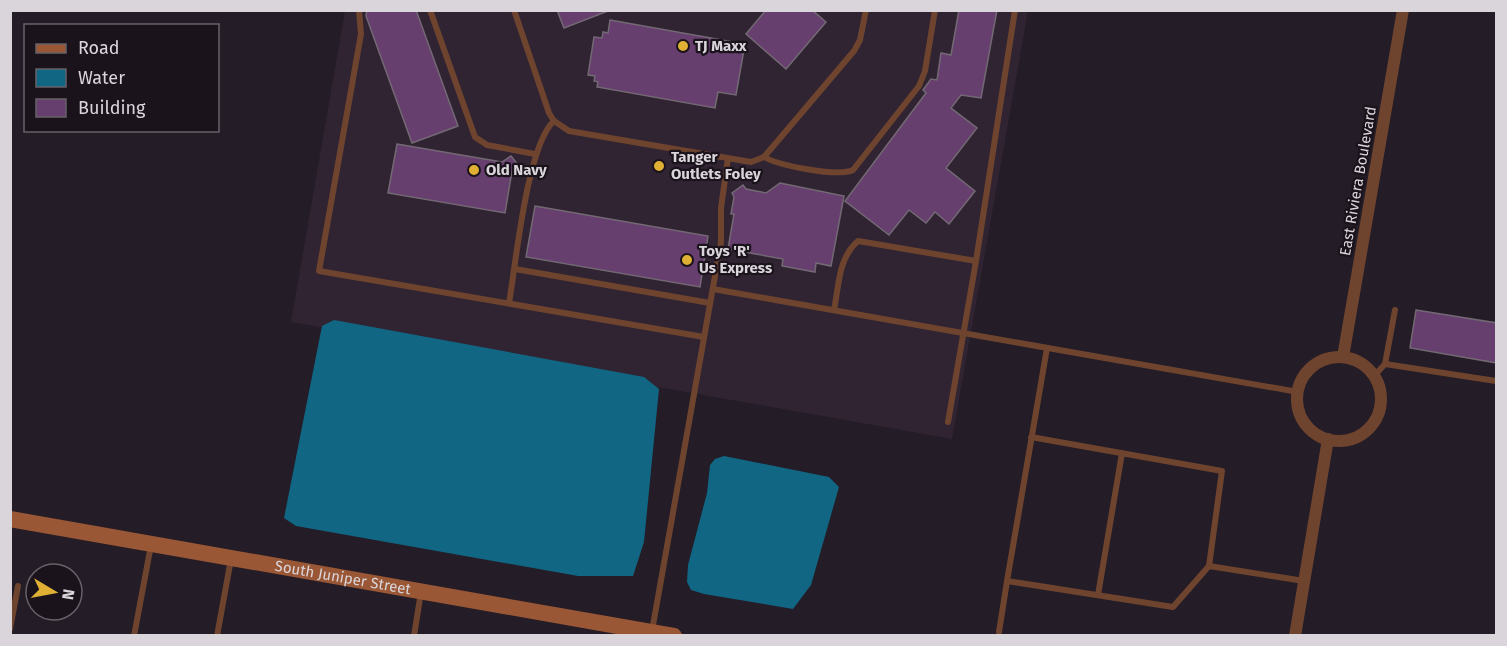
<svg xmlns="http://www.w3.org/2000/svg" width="1507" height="646" font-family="'Fira Sans',sans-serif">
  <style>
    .built { fill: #302432 }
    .water { fill: #116684 }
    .building { fill: #663f6e; stroke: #736974; stroke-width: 1.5 }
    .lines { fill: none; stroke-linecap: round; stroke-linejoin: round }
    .lane { stroke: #6e442f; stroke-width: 6 }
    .street { stroke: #6e442f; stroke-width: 12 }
    .secondary { stroke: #9a5735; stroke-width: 16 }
    .poi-dot { fill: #e0b034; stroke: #1b131c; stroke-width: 2 }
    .labels { text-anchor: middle; stroke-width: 4.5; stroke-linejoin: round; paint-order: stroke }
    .poi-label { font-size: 15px; font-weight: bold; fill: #dad5db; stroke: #1b131c; text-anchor: start }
    .street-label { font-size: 15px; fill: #dad5db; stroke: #1b131c }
  </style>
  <rect width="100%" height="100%" fill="#241c26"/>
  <path class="built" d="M345,11H1028L952,439L291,322Z"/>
  <g class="water">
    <path d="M334,320L644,377L659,389L644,542L633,576H578L296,526L284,518L322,326Z"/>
    <path d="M724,456L829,477L839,487L811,585L793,609L704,594L691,590L687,582L688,565L707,493L710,465L715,459Z"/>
  </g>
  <g class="building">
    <path d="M367,10H416L458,126L412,143L366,16Z"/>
    <path d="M557,10H608V11L564,28Z"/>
    <path d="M766,10H812L826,22L786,69L746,34Z"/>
    <path d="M959,10H997L981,98L961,95L951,108L977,128L946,168L975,191L949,224L935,212L926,223L909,210L889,235L845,201L926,93L923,90L931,79L937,80L941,53L951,55Z"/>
    <path d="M610,20L745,44L736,95L718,92L715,108L597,87L598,82L594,81L595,76L588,75L594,37L602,38L603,32L608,33Z"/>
    <path d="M397,144L502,162L511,156L519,166L512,171L505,213L388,193Z"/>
    <path d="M780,183L844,196L831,266L816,263L815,272L782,266L783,259L728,249L734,214H731L734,197L732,193L743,185L746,189L766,193Z"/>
    <path d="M535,206L708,236L700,287L526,257Z"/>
    <path d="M1416,310L1497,323V363L1410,348Z"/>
  </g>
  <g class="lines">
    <g class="lane">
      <path d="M359,10L361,34L319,271L704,337"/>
      <path d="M430,10L475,137L487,145L535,154"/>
      <path d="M514,10L549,113L554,121L569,131L751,162L764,157L854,51L860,40L866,10"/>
      <path d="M764,157C780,166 837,177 853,170L919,86L925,71L935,10"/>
      <path d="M515,269L710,303"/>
      <path d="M713,289L1298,392"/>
      <path d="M509,303C516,263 527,145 554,121"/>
      <path d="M834,310C839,286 838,258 858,241L976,261L1015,10"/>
      <path d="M1047,348L1007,581L1173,607L1209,566L1304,581"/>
      <path d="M1385,364L1496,381"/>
      <path d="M1374,376L1385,364L1395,310"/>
      <path d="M948,422L976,261"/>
      <path d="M1031,437L1222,471L1209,566"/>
      <path d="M1098,595L1122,453"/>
      <path d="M10,629L18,586"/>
      <path d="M652,631L721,242V208L728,158"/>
      <path d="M999,632L1007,581"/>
      <path d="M134,636L151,545"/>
      <path d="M217,636L231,559"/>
      <path d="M414,636L421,592"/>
    </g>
    <g class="street">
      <path d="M1343,357L1403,10"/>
      <circle cx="1339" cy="399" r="42"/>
      <path d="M1295,636L1328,439"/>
    </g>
    <path class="secondary" id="s1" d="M10,519L674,636"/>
  </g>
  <g class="poi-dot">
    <circle cx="683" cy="46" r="6"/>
    <circle cx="659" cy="166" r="6"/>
    <circle cx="474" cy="170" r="6"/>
    <circle cx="687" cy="260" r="6"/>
  </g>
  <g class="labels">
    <g class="poi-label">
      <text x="695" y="51">TJ Maxx</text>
      <text x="671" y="162">Tanger<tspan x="671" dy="17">Outlets Foley</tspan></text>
      <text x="486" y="175">Old Navy</text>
      <text x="699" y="256">Toys 'R'<tspan x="699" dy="17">Us Express</tspan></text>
    </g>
    <g class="street-label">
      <text transform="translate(1358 181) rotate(-80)" y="5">East Riviera Boulevard</text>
      <text dy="5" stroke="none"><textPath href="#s1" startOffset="338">South Juniper Street</textPath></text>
    </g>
  </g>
  <rect width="1507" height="646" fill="none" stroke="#dad5db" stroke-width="24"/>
  <rect x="24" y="24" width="195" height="108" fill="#1b131c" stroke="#676168" stroke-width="1.5"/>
  <rect x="36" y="44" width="30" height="9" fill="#9a5735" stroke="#676168" stroke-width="1.5"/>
  <text x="78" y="54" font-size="18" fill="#dad5db">Road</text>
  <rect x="36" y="69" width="30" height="18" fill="#116684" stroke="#676168" stroke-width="1.5"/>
  <text x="78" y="84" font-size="18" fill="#dad5db">Water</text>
  <rect x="36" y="99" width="30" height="18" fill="#663f6e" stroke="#676168" stroke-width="1.5"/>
  <text x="78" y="114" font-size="18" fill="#dad5db">Building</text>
  <g transform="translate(54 592) rotate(100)"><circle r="28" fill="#1b131c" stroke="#676168" stroke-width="1.5"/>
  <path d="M0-4.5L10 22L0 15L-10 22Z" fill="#e0b034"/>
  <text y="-9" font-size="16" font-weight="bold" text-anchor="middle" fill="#dad5db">N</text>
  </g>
</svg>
